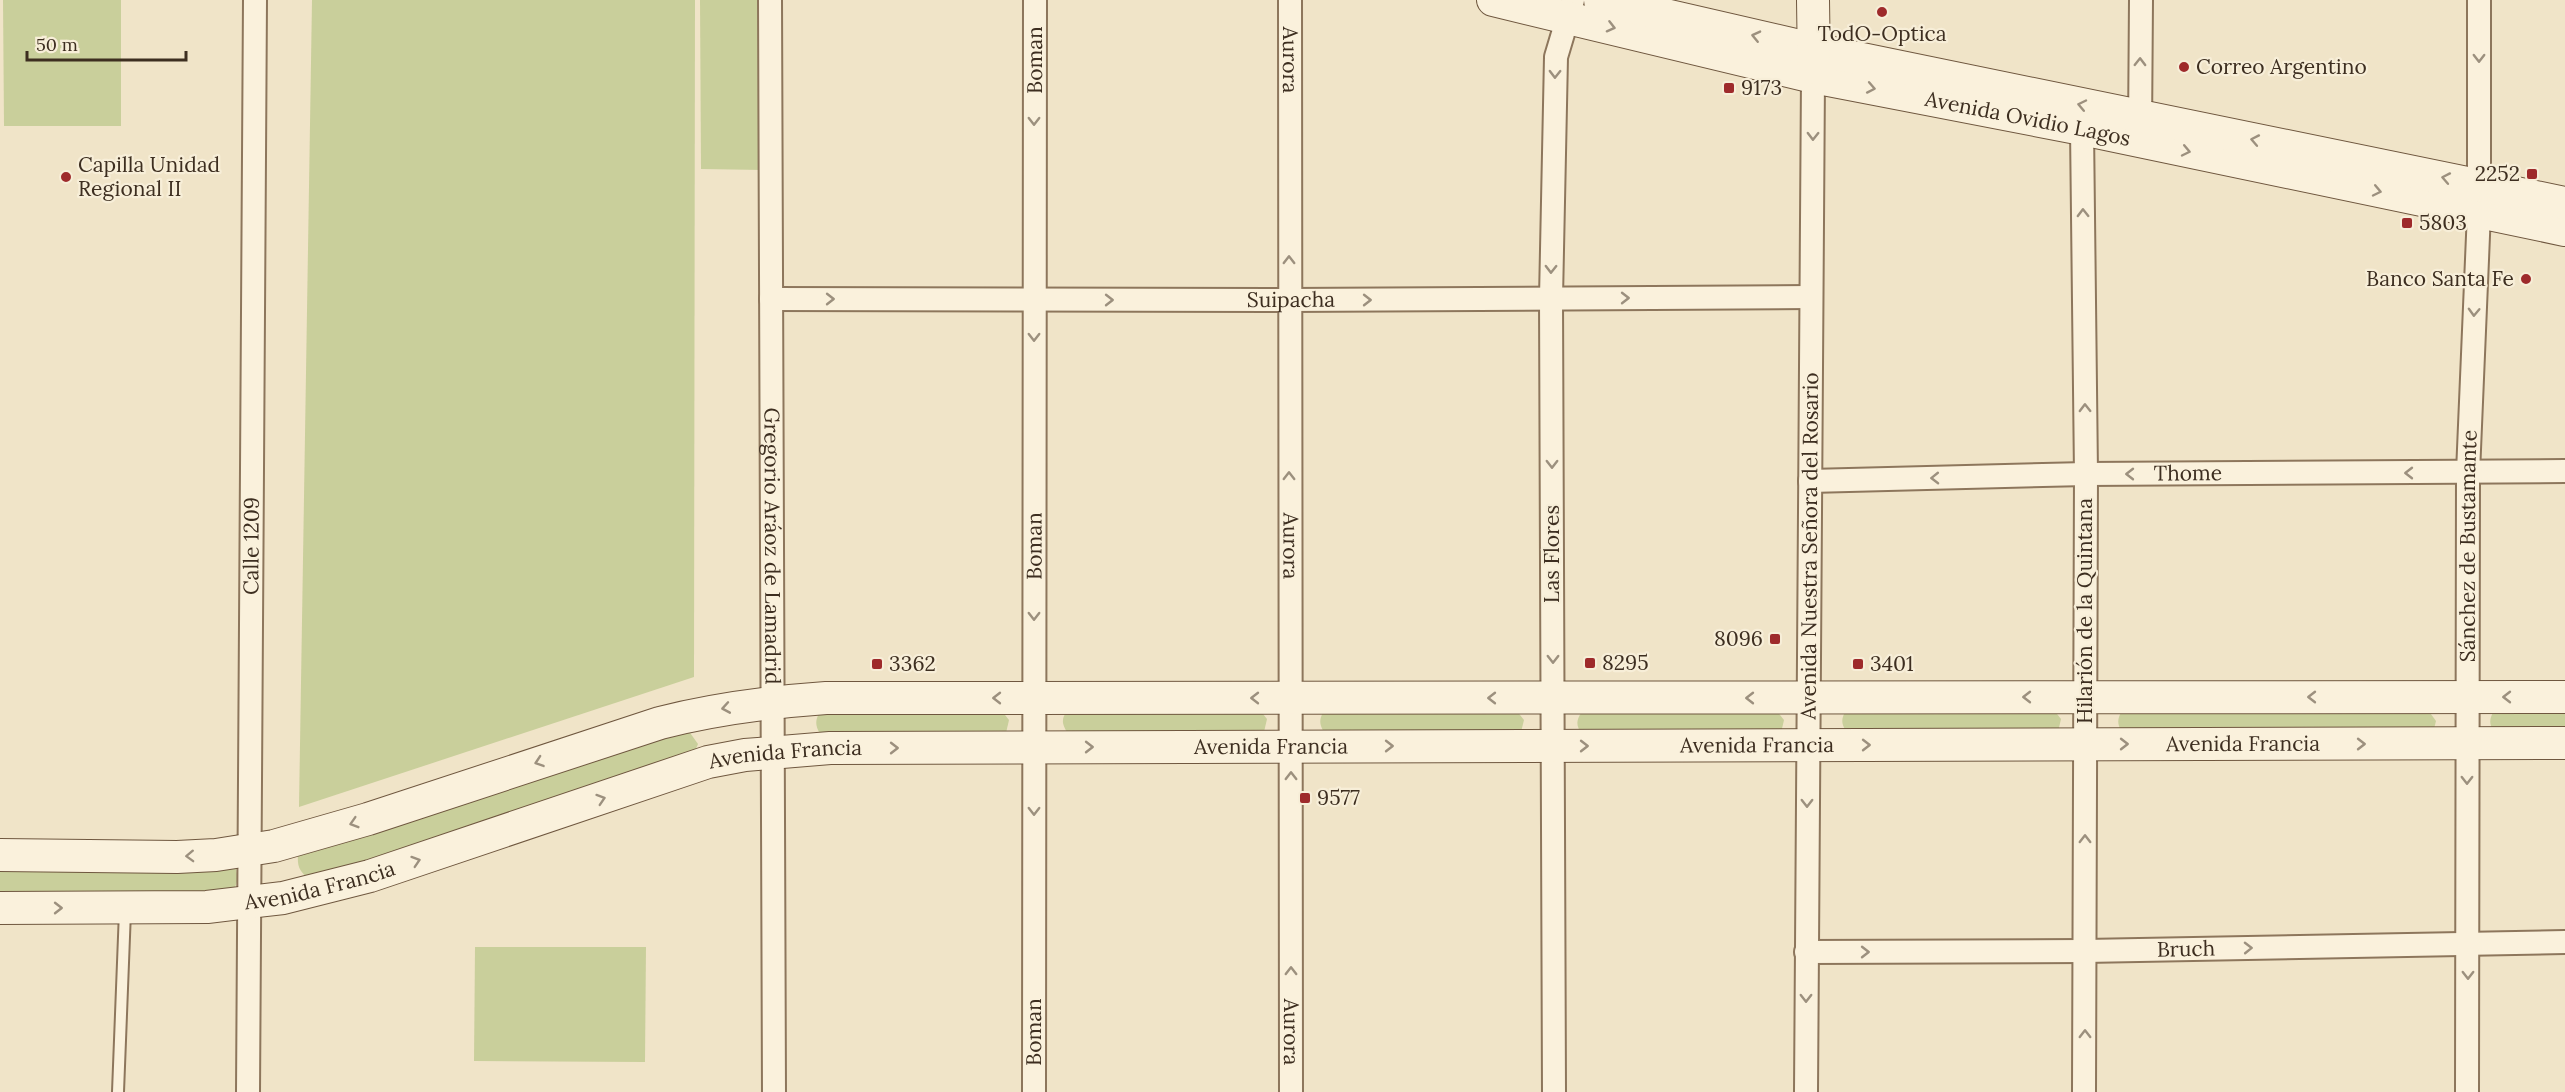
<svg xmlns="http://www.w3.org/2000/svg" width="2565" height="1092" font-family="Lora,serif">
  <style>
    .green { fill: #c9cf9b }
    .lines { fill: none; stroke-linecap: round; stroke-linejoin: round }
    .lane-casing { stroke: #8d765c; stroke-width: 14 }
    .street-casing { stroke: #8d765c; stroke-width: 26 }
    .secondary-casing { stroke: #6f573f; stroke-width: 34 }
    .lane { stroke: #faf1dc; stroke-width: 10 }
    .street { stroke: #faf1dc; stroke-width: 22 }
    .secondary { stroke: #faf1dc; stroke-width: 32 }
    .oneway { stroke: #9c907e }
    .poi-dot { fill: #9e2a2b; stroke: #f7eed8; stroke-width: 2 }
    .labels { text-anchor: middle; stroke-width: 4.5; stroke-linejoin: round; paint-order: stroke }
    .poi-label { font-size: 21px; fill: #3d2e20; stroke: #f7eed8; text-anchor: start }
    .street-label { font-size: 21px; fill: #3d2e20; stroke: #f7eed8 }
  </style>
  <rect width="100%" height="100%" fill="#f0e4c8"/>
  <g class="green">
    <path d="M3,0H121V126H4Z"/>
    <path d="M312,0H695L694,677L299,807Z"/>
    <path d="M700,0H762L763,170L701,169Z"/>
    <path d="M2565,707V737L2494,732C2489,724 2489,719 2494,711Z"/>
    <path d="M1259,709L1267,719L1264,732H1067C1062,724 1061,719 1067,711Z"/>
    <path d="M2053,709L2061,719L2058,732L1846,731C1841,723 1841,719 1846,710Z"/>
    <path d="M1001,710L1009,720L1006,733L820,734C815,725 815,720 820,712Z"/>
    <path d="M1516,710L1524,720L1521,732H1324C1319,724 1319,719 1324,711Z"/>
    <path d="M1776,710L1784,720L1781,733L1582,734C1576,726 1576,721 1581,713Z"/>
    <path d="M2428,710L2436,721L2433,733L2122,732C2117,724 2117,719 2122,711Z"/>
    <path d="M688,730L698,744L694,753L483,827L309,879C300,872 297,867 298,855Z"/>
    <path d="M228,863L236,869L238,879L234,890L224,895H0V865Z"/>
    <path d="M475,947H646L645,1062L474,1061Z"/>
  </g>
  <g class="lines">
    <defs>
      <path id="lane" d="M118,1092L125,911"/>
      <g id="street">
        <path id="s1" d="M770,0L774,1092"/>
        <path id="s2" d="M1290,0L1291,1092"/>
        <path d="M2082,129L2086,474L2084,1092"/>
        <path d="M2140,131L2141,0"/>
        <path id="s3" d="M771,299L1289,300L1811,297"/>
        <path id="s4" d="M1810,481L2086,474L2565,471"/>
        <path id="s5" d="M1806,952L2085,951L2565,942"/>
        <path id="s6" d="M248,1092L255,0"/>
        <path id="s7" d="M1034,1092L1035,0"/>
        <path d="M1554,1092L1551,298L1556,57L1573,0"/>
        <path id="s8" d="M1806,1092L1813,77"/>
        <path id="s9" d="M2467,1092L2468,473L2479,212V0"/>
      </g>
      <g id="secondary">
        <path id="s10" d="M1493,0L1813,77L2082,129L2565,230"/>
        <path d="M1600,0L1813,49L2565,203"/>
        <path d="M1813,0L1814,68"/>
        <path d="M0,855L177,857L216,855L274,846L368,819L660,723C715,709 769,702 826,698L2565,697"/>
        <path id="s11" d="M0,908L207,907L283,898L370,876L708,762L745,755L830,748L2565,743"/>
      </g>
    </defs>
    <use href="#lane" class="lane-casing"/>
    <use href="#street" class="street-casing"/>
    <use href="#secondary" class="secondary-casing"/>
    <use href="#lane" class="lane"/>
    <use href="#street" class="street"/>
    <use href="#secondary" class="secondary"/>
  </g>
  <defs><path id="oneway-chevron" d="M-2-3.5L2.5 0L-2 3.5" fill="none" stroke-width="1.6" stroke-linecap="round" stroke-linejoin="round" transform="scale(1.5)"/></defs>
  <g class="oneway">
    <use href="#oneway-chevron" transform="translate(1611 27) rotate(14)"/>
    <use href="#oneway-chevron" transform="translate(1756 36) rotate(-167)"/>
    <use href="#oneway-chevron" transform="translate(2479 58) rotate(90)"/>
    <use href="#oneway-chevron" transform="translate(2140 62) rotate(-89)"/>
    <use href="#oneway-chevron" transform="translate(1555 74) rotate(91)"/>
    <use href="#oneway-chevron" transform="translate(1871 88) rotate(11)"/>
    <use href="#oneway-chevron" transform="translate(2082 105) rotate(-168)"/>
    <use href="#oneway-chevron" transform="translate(1034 121) rotate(90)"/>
    <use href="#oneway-chevron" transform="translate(1813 136) rotate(91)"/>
    <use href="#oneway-chevron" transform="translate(2255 140) rotate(-169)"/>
    <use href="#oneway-chevron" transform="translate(2186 151) rotate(12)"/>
    <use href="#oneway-chevron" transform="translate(2446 178) rotate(-169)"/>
    <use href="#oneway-chevron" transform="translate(2377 191) rotate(12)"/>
    <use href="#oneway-chevron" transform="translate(2083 213) rotate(-91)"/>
    <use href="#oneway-chevron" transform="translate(1289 260) rotate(-90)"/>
    <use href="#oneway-chevron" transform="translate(1551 269) rotate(91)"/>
    <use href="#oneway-chevron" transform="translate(1625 298)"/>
    <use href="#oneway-chevron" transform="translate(830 299)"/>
    <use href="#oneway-chevron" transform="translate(1109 300)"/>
    <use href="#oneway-chevron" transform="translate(1367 300)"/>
    <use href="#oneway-chevron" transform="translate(2474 312) rotate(92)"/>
    <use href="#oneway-chevron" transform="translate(1034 337) rotate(90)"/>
    <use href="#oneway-chevron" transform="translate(2085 408) rotate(-91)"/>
    <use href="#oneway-chevron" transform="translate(1552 464) rotate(90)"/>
    <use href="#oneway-chevron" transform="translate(2409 473) rotate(180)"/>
    <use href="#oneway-chevron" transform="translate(2130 474) rotate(180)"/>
    <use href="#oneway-chevron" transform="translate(1289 476) rotate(-90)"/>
    <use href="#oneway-chevron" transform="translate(1935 478) rotate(179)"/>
    <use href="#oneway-chevron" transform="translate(1034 616) rotate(90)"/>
    <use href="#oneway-chevron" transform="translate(1553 659) rotate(90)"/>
    <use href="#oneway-chevron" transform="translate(2027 697) rotate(180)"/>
    <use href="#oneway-chevron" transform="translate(2312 697) rotate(180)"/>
    <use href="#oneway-chevron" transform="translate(2507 697) rotate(-180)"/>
    <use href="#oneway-chevron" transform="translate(997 698) rotate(180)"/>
    <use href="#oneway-chevron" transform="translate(1255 698) rotate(180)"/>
    <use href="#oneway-chevron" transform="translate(1492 698) rotate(180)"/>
    <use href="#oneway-chevron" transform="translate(1750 698) rotate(180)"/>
    <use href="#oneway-chevron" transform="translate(726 708) rotate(170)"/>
    <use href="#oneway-chevron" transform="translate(2124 744)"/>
    <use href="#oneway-chevron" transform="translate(2361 744)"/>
    <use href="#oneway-chevron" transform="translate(1866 745)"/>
    <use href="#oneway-chevron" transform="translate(1389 746)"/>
    <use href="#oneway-chevron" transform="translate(1584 746)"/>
    <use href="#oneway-chevron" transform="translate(1089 747)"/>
    <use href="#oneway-chevron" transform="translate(894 748)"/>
    <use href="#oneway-chevron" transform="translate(539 762) rotate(161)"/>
    <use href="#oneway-chevron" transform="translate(1291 776) rotate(-90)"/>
    <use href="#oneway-chevron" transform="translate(2467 780) rotate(90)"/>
    <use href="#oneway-chevron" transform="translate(601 799) rotate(-18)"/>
    <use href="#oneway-chevron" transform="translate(1807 803) rotate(90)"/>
    <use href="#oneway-chevron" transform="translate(1034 811) rotate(90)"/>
    <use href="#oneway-chevron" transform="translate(354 823) rotate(163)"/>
    <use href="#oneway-chevron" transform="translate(2085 839) rotate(-90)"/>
    <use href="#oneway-chevron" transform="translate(190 856) rotate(178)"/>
    <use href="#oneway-chevron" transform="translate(416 861) rotate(-18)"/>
    <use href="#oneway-chevron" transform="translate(58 908)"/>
    <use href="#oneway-chevron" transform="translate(2248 948) rotate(-1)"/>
    <use href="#oneway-chevron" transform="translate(1865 952)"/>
    <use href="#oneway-chevron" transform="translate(1291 971) rotate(-90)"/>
    <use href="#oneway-chevron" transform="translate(2468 975) rotate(90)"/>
    <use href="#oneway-chevron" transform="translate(1806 998) rotate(90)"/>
    <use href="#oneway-chevron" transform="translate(2085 1034) rotate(-90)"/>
  </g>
  <g class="poi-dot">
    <circle cx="1882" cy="12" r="6"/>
    <circle cx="2184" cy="67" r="6"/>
    <rect x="1723" y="82" width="12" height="12" rx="3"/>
    <rect x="2526" y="168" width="12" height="12" rx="3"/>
    <circle cx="66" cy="177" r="6"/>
    <rect x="2401" y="217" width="12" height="12" rx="3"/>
    <circle cx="2526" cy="279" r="6"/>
    <rect x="1769" y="633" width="12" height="12" rx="3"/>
    <rect x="1584" y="657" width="12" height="12" rx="3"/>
    <rect x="871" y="658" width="12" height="12" rx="3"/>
    <rect x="1852" y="658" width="12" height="12" rx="3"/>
    <rect x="1299" y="792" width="12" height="12" rx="3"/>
  </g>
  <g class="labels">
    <g class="poi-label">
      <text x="1882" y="41" text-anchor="middle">TodO-Optica</text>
      <text x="2196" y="74">Correo Argentino</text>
      <text x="1741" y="95">9173</text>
      <text x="78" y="172">Capilla Unidad<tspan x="78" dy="24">Regional II</tspan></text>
      <text x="2520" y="181" text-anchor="end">2252</text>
      <text x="2419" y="230">5803</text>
      <text x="2514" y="286" text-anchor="end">Banco Santa Fe</text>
      <text x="1763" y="646" text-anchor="end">8096</text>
      <text x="1602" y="670">8295</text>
      <text x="889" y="671">3362</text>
      <text x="1870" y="671">3401</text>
      <text x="1317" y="805">9577</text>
    </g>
    <g class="street-label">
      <text dy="7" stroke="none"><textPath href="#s7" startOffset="1032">Boman</textPath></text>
      <text dy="7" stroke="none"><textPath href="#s2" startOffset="60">Aurora</textPath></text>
      <text dy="7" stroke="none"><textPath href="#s10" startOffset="548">Avenida Ovidio Lagos</textPath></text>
      <text dy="7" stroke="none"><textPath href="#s3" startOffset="520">Suipacha</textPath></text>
      <text dy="7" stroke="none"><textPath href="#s4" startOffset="378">Thome</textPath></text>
      <text dy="7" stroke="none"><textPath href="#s6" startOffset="546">Calle 1209</textPath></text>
      <text dy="7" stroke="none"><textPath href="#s1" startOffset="546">Gregorio Aráoz de Lamadrid</textPath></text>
      <text dy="7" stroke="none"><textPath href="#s7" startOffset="546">Boman</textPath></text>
      <text dy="7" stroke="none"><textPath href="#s2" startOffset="546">Aurora</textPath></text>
      <text dy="7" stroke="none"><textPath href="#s8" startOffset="546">Avenida Nuestra Señora del Rosario</textPath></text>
      <text dy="7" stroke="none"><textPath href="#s9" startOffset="546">Sánchez de Bustamante</textPath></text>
      <text transform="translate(1552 554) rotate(-90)" y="7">Las Flores</text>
      <text transform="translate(2085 611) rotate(-90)" y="7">Hilarión de la Quintana</text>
      <text dy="7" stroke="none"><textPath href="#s11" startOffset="2266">Avenida Francia</textPath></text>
      <text dy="7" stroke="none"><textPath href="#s11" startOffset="1780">Avenida Francia</textPath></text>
      <text dy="7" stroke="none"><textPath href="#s11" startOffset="1294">Avenida Francia</textPath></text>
      <text dy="7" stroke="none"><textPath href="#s11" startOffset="808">Avenida Francia</textPath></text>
      <text dy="7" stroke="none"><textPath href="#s11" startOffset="322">Avenida Francia</textPath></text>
      <text dy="7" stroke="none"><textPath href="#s5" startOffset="380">Bruch</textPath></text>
      <text dy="7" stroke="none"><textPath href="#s7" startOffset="60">Boman</textPath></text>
      <text dy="7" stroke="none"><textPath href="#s2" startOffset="1032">Aurora</textPath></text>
    </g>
  </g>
  <path d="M27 51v9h159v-9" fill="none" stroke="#3d2e20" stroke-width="3"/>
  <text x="36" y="51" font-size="18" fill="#3d2e20" stroke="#f7eed8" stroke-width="4.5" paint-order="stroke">50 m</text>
</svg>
